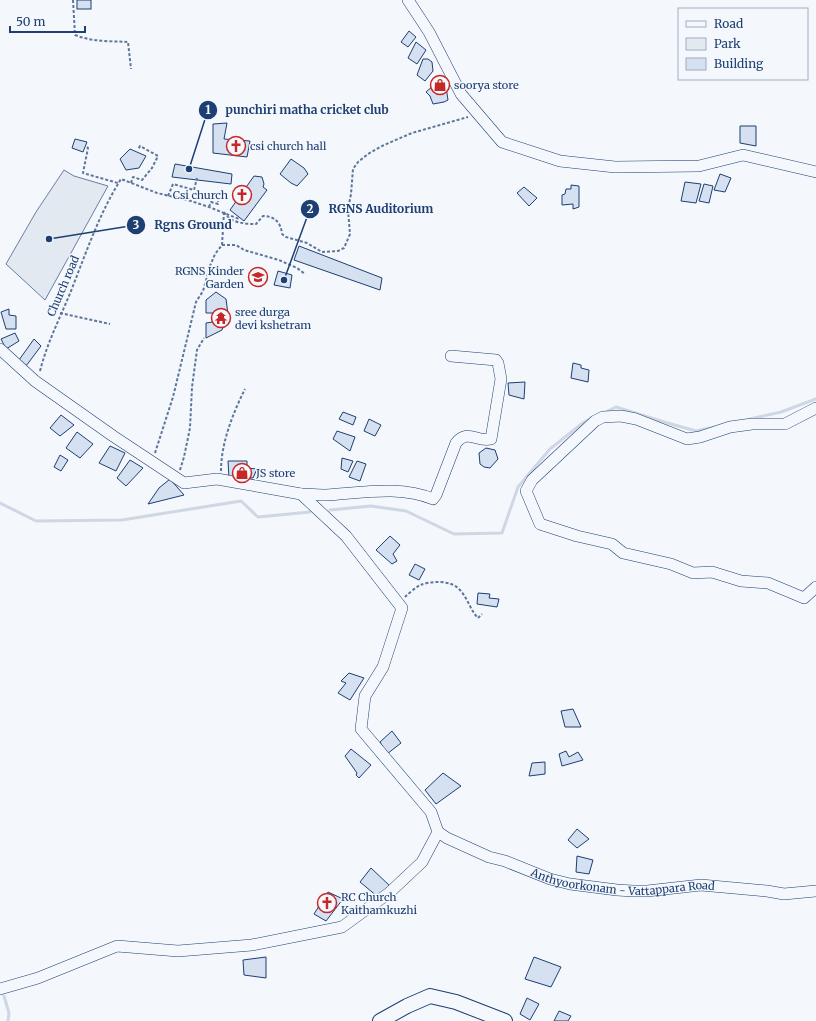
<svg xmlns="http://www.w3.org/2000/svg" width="816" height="1021" font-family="Merriweather,serif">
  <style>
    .green { fill: #e3e9f0; stroke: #687fa3 }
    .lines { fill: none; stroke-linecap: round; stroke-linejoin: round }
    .stream { stroke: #cfd7e4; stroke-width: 3 }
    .building { fill: #d5e0f0; stroke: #1d3f73 }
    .minor-casing { stroke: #1d3f73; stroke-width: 12 }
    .major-casing { stroke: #1d3f73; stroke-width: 16 }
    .path { stroke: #5e769c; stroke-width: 2; stroke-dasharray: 3 2; stroke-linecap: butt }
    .minor { stroke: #f4f7fb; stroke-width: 11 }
    .major { stroke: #f4f7fb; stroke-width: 14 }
    .labels { text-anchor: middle; stroke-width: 3; stroke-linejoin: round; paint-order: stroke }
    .poi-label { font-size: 11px; fill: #1d3f73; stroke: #f4f7fb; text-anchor: start }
    .street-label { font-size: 11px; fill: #1d3f73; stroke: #f4f7fb }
    .leader { fill: none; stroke: #1d3f73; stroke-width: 1.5 }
    .callout-dot { fill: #1d3f73; stroke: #f4f7fb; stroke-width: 1.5 }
    .mark-label { font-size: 12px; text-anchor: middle; font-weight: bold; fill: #fff }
    .callout-label { font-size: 12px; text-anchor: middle; font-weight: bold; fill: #1d3f73; stroke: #f4f7fb; stroke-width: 3; stroke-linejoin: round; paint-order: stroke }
  </style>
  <rect width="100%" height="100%" fill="#f4f7fb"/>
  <path class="green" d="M64,170L74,176L108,186L45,300L6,264L36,212Z"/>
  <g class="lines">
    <g class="stream">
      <path d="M604,413L616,407L664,422L696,431L715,427"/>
      <path d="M750,419L781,412L816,399"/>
      <path d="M0,503L36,521L122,520L241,501L258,517L310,512"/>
      <path d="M330,510L371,506L406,511L454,534L502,533L518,487L550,449L584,422L590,419"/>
      <path d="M4,996L9,1013L8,1021"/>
    </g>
  </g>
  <g class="building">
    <rect x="77" y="0" width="14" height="9"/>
    <path d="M409,31L416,37L408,47L401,42Z"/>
    <path d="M416,42L426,50L417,64L408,58Z"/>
    <path d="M423,59H428L432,62L433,71L425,81L417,75Z"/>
    <path d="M442,78L446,87L448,100L444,102L433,104L430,96L426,92Z"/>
    <path d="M227,123L224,139L250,141L247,157L213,153V124Z"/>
    <path d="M740,126H756V146L740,143Z"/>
    <path d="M75,139L87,142L83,152L72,148Z"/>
    <path d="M130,149L146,156L139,168L126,170L120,159Z"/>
    <path d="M291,159L304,168L308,174L297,186L291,183L280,174Z"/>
    <path d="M175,164L232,174L231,184L172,177Z"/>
    <path d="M720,174L731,178L725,192L714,190Z"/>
    <path d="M254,176L262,177L264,184L263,187L267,190L244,221L230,210Z"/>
    <path d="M685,182L701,184L696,203L681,201Z"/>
    <path d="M704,184L713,186L709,203L699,201Z"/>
    <path d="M571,185L579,186V207L573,209V204L562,205V195L565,194L566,189H571Z"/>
    <path d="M524,187L537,198L529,206L517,193Z"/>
    <path d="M299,246L382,278L380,290L294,260Z"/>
    <path d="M278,271L292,275L290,288L274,285Z"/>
    <path d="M216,292L226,299L228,314L222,330L206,338V323L213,322L215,313H206V300Z"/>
    <path d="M9,309V315L16,316V329H6L1,312Z"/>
    <path d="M15,333L19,341L6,349L1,339Z"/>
    <path d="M34,339L41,346L26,366L19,360Z"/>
    <path d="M573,363L581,365V368L589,370L588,382L571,378Z"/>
    <path d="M525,382L524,399L509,395L508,383Z"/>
    <path d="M343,412L356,417L353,425L339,419Z"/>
    <path d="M61,415L74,425L60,436L50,428Z"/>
    <path d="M369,419L381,425L375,436L364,431Z"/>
    <path d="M337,431L355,437L350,451L333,439Z"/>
    <path d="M77,432L93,444L80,458L66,448Z"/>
    <path d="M110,446L125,453L116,471L99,463Z"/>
    <path d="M486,448L495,450L498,459L490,468L484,467L480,464L479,453Z"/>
    <path d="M60,455L68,460L61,471L54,467Z"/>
    <path d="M342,458L353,461L348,472L341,469Z"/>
    <path d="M130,460L143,468L126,486L117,478Z"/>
    <path d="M228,461H247V468L257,469L253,478H229Z"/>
    <path d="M357,461L366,464L360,481L349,477Z"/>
    <path d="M170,479L184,495L148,504L159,488Z"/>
    <path d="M390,536L400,545L393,554L397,561L392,564L376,550Z"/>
    <path d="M415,564L425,569L419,580L409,575Z"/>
    <path d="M478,593L490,594L489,598L499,599L497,607L477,604Z"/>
    <path d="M349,673L364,678L350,700L338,693L346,683L341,681Z"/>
    <path d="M573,709L581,727H565L561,711Z"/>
    <path d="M392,731L401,743L387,754L380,742Z"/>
    <path d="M351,749L371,765L359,778L356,775L357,773L345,756Z"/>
    <path d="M566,751L569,757L578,752L583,760L562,766L559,754Z"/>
    <path d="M545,762V774L529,776L532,763Z"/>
    <path d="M443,773L461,786L436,804L425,790Z"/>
    <path d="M577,829L589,839L577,848L568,840Z"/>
    <path d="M577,856L593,860L589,874L576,872Z"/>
    <path d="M371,868L391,887L378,897L360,882Z"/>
    <path d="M328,892L343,899L326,921L314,914Z"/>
    <path d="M266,957V978L244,975L243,960Z"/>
    <path d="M534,957L561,967L551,987L525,979Z"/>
    <path d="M527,998L539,1004L530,1020L520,1014Z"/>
    <path d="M559,1011L571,1016L568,1021H554Z"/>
  </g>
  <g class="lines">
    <defs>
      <g id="minor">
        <path d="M408,0L429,32L461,94L502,142L560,161L615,167L699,166L743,155L816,172"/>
        <path d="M0,349L35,381L113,436L184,483L217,479L301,494L346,536L402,608L383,667L365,696L361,729L431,812L438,832L422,862L389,893L342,927L252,945L178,951L117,946L38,978L0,989"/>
        <path d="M816,408L785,424H752L730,427L700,437L687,439L636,419L621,416L603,417L595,421L532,480L526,491L540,524L577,536L612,544L623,553L671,564L693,573L712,572L741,581L768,583L804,598L816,587"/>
        <path d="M301,494C309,494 318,495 326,495C361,493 400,485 433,499L436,495L456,443C468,428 477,443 491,439L501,379L498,363L496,360L451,356"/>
        <path id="s1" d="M438,832L447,838L489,857L505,861L550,879L570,884L617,890L633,891H647L701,885L767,891L784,894L816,891"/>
      </g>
      <path id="major" d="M380,1021L407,1006L430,996L456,1002L505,1021"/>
    </defs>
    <use href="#minor" class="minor-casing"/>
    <use href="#major" class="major-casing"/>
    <g class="path">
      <path d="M73,0L75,35C92,42 111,41 128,42L131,69"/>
      <path d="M87,147L88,148L83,173L118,183"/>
      <path d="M131,183L133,177L142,180L152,168L158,156L140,146L138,150"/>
      <path d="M168,196L173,184L194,190L197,178"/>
      <path d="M209,207L211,202L218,204V201"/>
      <path d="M224,212C230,223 245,224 256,224L263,216C274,216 281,222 282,234L286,237L307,243L322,252L338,251L344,248L350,234L348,210L351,194L353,169L358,162L368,154L382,146L398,139L412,133L468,117"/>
      <path d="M222,245H236L244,250L279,260L297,268L305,274"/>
      <path d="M222,245L224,212"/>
      <path d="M60,313L110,324"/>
      <path d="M40,371C47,343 60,318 71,291C86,253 99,214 121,179L157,193L191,201L209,207L239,219"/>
      <path d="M155,453L173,397L196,302L203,291L210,266L215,254L222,245"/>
      <path d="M180,470L184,457L190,428L192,387L197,350L204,338"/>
      <path d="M221,471C221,443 233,413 245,389"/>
      <path d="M405,597C409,593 415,588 420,585C431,581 451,580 459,589C468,598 470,610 478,618L482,614"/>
    </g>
    <use href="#minor" class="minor"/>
    <use href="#major" class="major"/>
  </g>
  <defs>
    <symbol id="shop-ring" viewBox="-11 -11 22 22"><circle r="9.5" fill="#f4f7fb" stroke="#c62828" stroke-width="1.5"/><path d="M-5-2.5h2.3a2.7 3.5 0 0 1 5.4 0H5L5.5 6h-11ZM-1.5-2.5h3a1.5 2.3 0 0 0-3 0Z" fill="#c62828"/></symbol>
    <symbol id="church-ring" viewBox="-11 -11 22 22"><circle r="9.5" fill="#f4f7fb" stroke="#c62828" stroke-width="1.5"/><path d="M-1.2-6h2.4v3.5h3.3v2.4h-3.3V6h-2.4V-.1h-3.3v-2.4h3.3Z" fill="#c62828"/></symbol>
    <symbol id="school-ring" viewBox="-11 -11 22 22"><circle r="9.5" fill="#f4f7fb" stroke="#c62828" stroke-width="1.5"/><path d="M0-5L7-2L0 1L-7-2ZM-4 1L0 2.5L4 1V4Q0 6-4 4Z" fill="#c62828"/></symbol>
    <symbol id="temple-ring" viewBox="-11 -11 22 22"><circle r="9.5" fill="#f4f7fb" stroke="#c62828" stroke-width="1.5"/><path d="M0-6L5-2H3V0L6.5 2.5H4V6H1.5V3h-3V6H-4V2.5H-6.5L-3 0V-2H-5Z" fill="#c62828"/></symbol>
  </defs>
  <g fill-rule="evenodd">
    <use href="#shop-ring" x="429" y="74" width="22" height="22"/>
    <use href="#church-ring" x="225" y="135" width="22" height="22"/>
    <use href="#church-ring" x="231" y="184" width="22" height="22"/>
    <use href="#school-ring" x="247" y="266" width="22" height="22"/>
    <use href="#temple-ring" x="210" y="307" width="22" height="22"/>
    <use href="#shop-ring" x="231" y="462" width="22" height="22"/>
    <use href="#church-ring" x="316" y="892" width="22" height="22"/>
  </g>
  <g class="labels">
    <g class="poi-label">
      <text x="454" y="89">soorya store</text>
      <text x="250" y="150">csi church hall</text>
      <text x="228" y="199" text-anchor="end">Csi church</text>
      <text x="244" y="275" text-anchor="end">RGNS Kinder<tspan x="244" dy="13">Garden</tspan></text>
      <text x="235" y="316">sree durga<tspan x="235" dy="13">devi kshetram</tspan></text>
      <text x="256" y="477">JS store</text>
      <text x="341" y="901">RC Church<tspan x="341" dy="13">Kaithamkuzhi</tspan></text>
    </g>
    <g class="street-label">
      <text transform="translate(63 286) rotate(-67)" y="4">Church road</text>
      <text dy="4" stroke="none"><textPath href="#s1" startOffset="195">Anthyoorkonam - Vattappara Road</textPath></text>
    </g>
  </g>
  <path class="leader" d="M189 169L208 110M284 280L310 209M49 239L136 225"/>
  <g class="callout-dot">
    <circle cx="189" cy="169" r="4"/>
    <circle cx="284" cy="280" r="4"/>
    <circle cx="49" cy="239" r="4"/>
    <circle cx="208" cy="110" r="10"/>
    <circle cx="310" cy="209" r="10"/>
    <circle cx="136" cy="225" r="10"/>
  </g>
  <g class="mark-label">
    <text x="208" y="114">1</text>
    <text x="310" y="213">2</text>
    <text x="136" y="229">3</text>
  </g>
  <g class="callout-label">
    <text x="307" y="114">punchiri matha cricket club</text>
    <text x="381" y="213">RGNS Auditorium</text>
    <text x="193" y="229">Rgns Ground</text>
  </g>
  <rect x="678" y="8" width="130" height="72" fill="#f4f7fb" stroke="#9eadc5"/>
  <rect x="686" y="21" width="20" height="6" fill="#f4f7fb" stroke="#9eadc5"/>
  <text x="714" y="28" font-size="12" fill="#1d3f73">Road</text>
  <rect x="686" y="38" width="20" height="12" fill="#e3e9f0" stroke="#9eadc5"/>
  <text x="714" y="48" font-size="12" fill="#1d3f73">Park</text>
  <rect x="686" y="58" width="20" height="12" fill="#d5e0f0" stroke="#9eadc5"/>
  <text x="714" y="68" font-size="12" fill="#1d3f73">Building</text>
  <path d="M10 26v6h75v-6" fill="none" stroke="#1d3f73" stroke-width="2"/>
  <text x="16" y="26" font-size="12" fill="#1d3f73" stroke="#f4f7fb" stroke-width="3" paint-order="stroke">50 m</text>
</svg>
